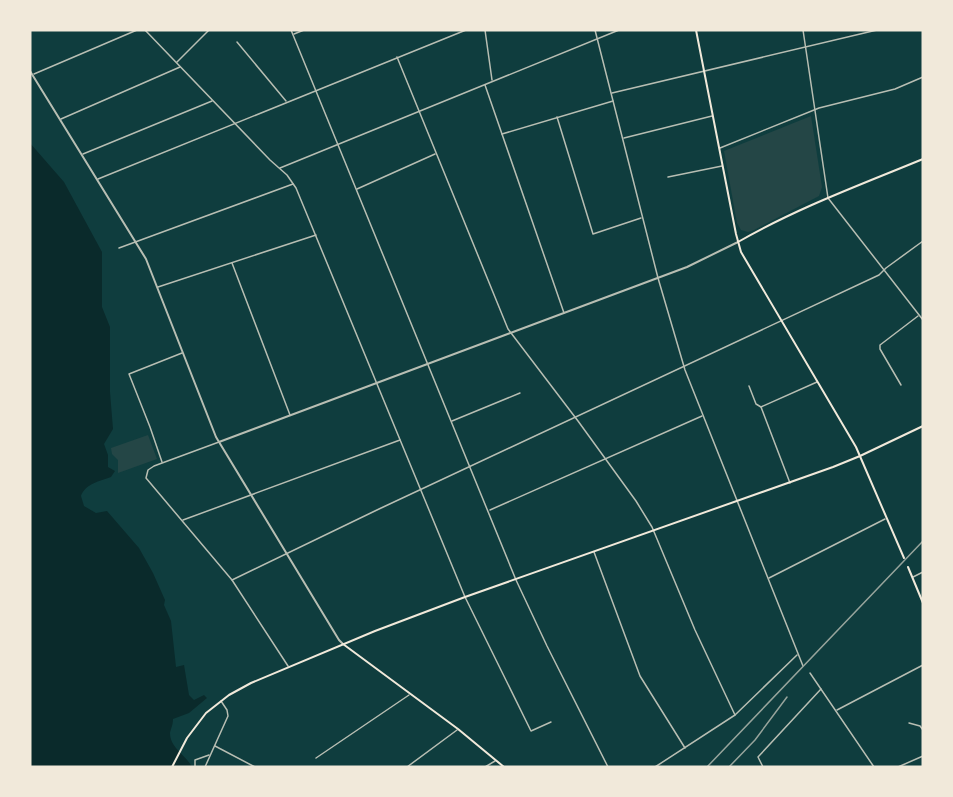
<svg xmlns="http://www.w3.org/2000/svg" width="953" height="797" font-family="Mulish,sans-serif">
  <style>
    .green { fill: #244646 }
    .water { fill: #0a2a2b }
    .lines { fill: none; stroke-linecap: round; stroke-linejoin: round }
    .minor { stroke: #b8beb3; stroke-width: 1.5 }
    .tertiary { stroke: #b8beb3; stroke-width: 2 }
    .secondary { stroke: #f1e9da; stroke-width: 2 }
    .rail { stroke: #97a49c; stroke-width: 1.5 }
  </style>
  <rect width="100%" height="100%" fill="#0f3d3e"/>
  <g class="green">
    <path d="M811,116L822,187L819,196L754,230L748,232L741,230L737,223L724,151Z"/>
    <path d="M148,435L157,459L118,473V460L112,454L111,448Z"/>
  </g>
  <path class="water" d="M30,143L64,182L102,252V307L110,327V392L113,429L104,444L108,455V467L115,471L111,477C100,481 85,484 81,496L84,506L96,513L107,511L139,548L153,573L165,600L164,605L171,621L176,667L184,665L189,695L194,700L204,695L207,698L189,713L173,719C173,725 171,728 170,733C170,748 186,755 192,767H30Z"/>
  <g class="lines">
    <g class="minor">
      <path d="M145,30L270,160L287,175L296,188L465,597L531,731L551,722"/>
      <path d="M291,30L516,580L547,646L608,767"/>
      <path d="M485,30L492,80"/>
      <path d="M595,30L658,278L685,370L803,666"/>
      <path d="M803,30L828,198L923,320"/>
      <path d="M294,34L304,30"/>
      <path d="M237,42L286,101"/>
      <path d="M397,57L508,329L578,421L636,501L652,527L695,630L735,715"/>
      <path d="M177,62L209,30"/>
      <path d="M34,74L137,30"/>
      <path d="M485,85L564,313"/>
      <path d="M612,93L877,30"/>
      <path d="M557,117L593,234L641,218"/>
      <path d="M61,119L180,67"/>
      <path d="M502,134L613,101"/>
      <path d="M624,138L712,116"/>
      <path d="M720,148L819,108L895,89L923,77"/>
      <path d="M83,154L212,101"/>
      <path d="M280,168L619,30"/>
      <path d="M668,177L722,166"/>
      <path d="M98,179L466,30"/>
      <path d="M357,189L435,154"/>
      <path d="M119,248L293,184"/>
      <path d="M232,263L290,415"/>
      <path d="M158,287L316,235"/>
      <path d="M901,385L880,349V345L918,316"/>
      <path d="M749,386L756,404L761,407L790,483"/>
      <path d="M761,407L817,382"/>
      <path d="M452,421L520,393"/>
      <path d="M219,442L154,466L148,470L146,478L232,580L288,666"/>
      <path d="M162,462L150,427L129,374L182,353"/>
      <path d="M490,510L702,416"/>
      <path d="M183,520L400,440"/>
      <path d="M594,552L640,676L685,748"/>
      <path d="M913,577L923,572"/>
      <path d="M769,578L885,519"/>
      <path d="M232,580L379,509L879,275L886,268L923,241"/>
      <path d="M810,673L874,767"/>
      <path d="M837,710L923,665"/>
      <path d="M909,723L920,726L923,730"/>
      <path d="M215,746L255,767"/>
      <path d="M316,758L409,695"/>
      <path d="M195,767V760L209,755"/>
      <path d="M205,767L228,716L227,710L221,701"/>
      <path d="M407,767L457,730"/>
      <path d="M485,767L495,761"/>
      <path d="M655,767L735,715L797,655"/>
      <path d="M763,767L758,757L821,689"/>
      <path d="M898,767L923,756"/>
    </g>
    <g class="tertiary">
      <path d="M30,71L146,259L216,437L339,640L343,644"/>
      <path d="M219,442L687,267L738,242"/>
    </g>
    <g class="secondary">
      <path d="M696,30L736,234L741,252L856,447L904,558"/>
      <path d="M738,242C797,208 860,185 923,159"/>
      <path d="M908,567L923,603"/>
      <path d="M343,644L458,729L504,767"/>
      <path d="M172,767L187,738L206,713L229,695L251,683L375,631L465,597L833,467L860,456L923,426"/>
    </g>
    <g class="rail">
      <path d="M707,767L923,541"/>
      <path d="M729,767L755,740L787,697"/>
    </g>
  </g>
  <rect width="953" height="797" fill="none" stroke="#f1e9da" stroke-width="63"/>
</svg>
